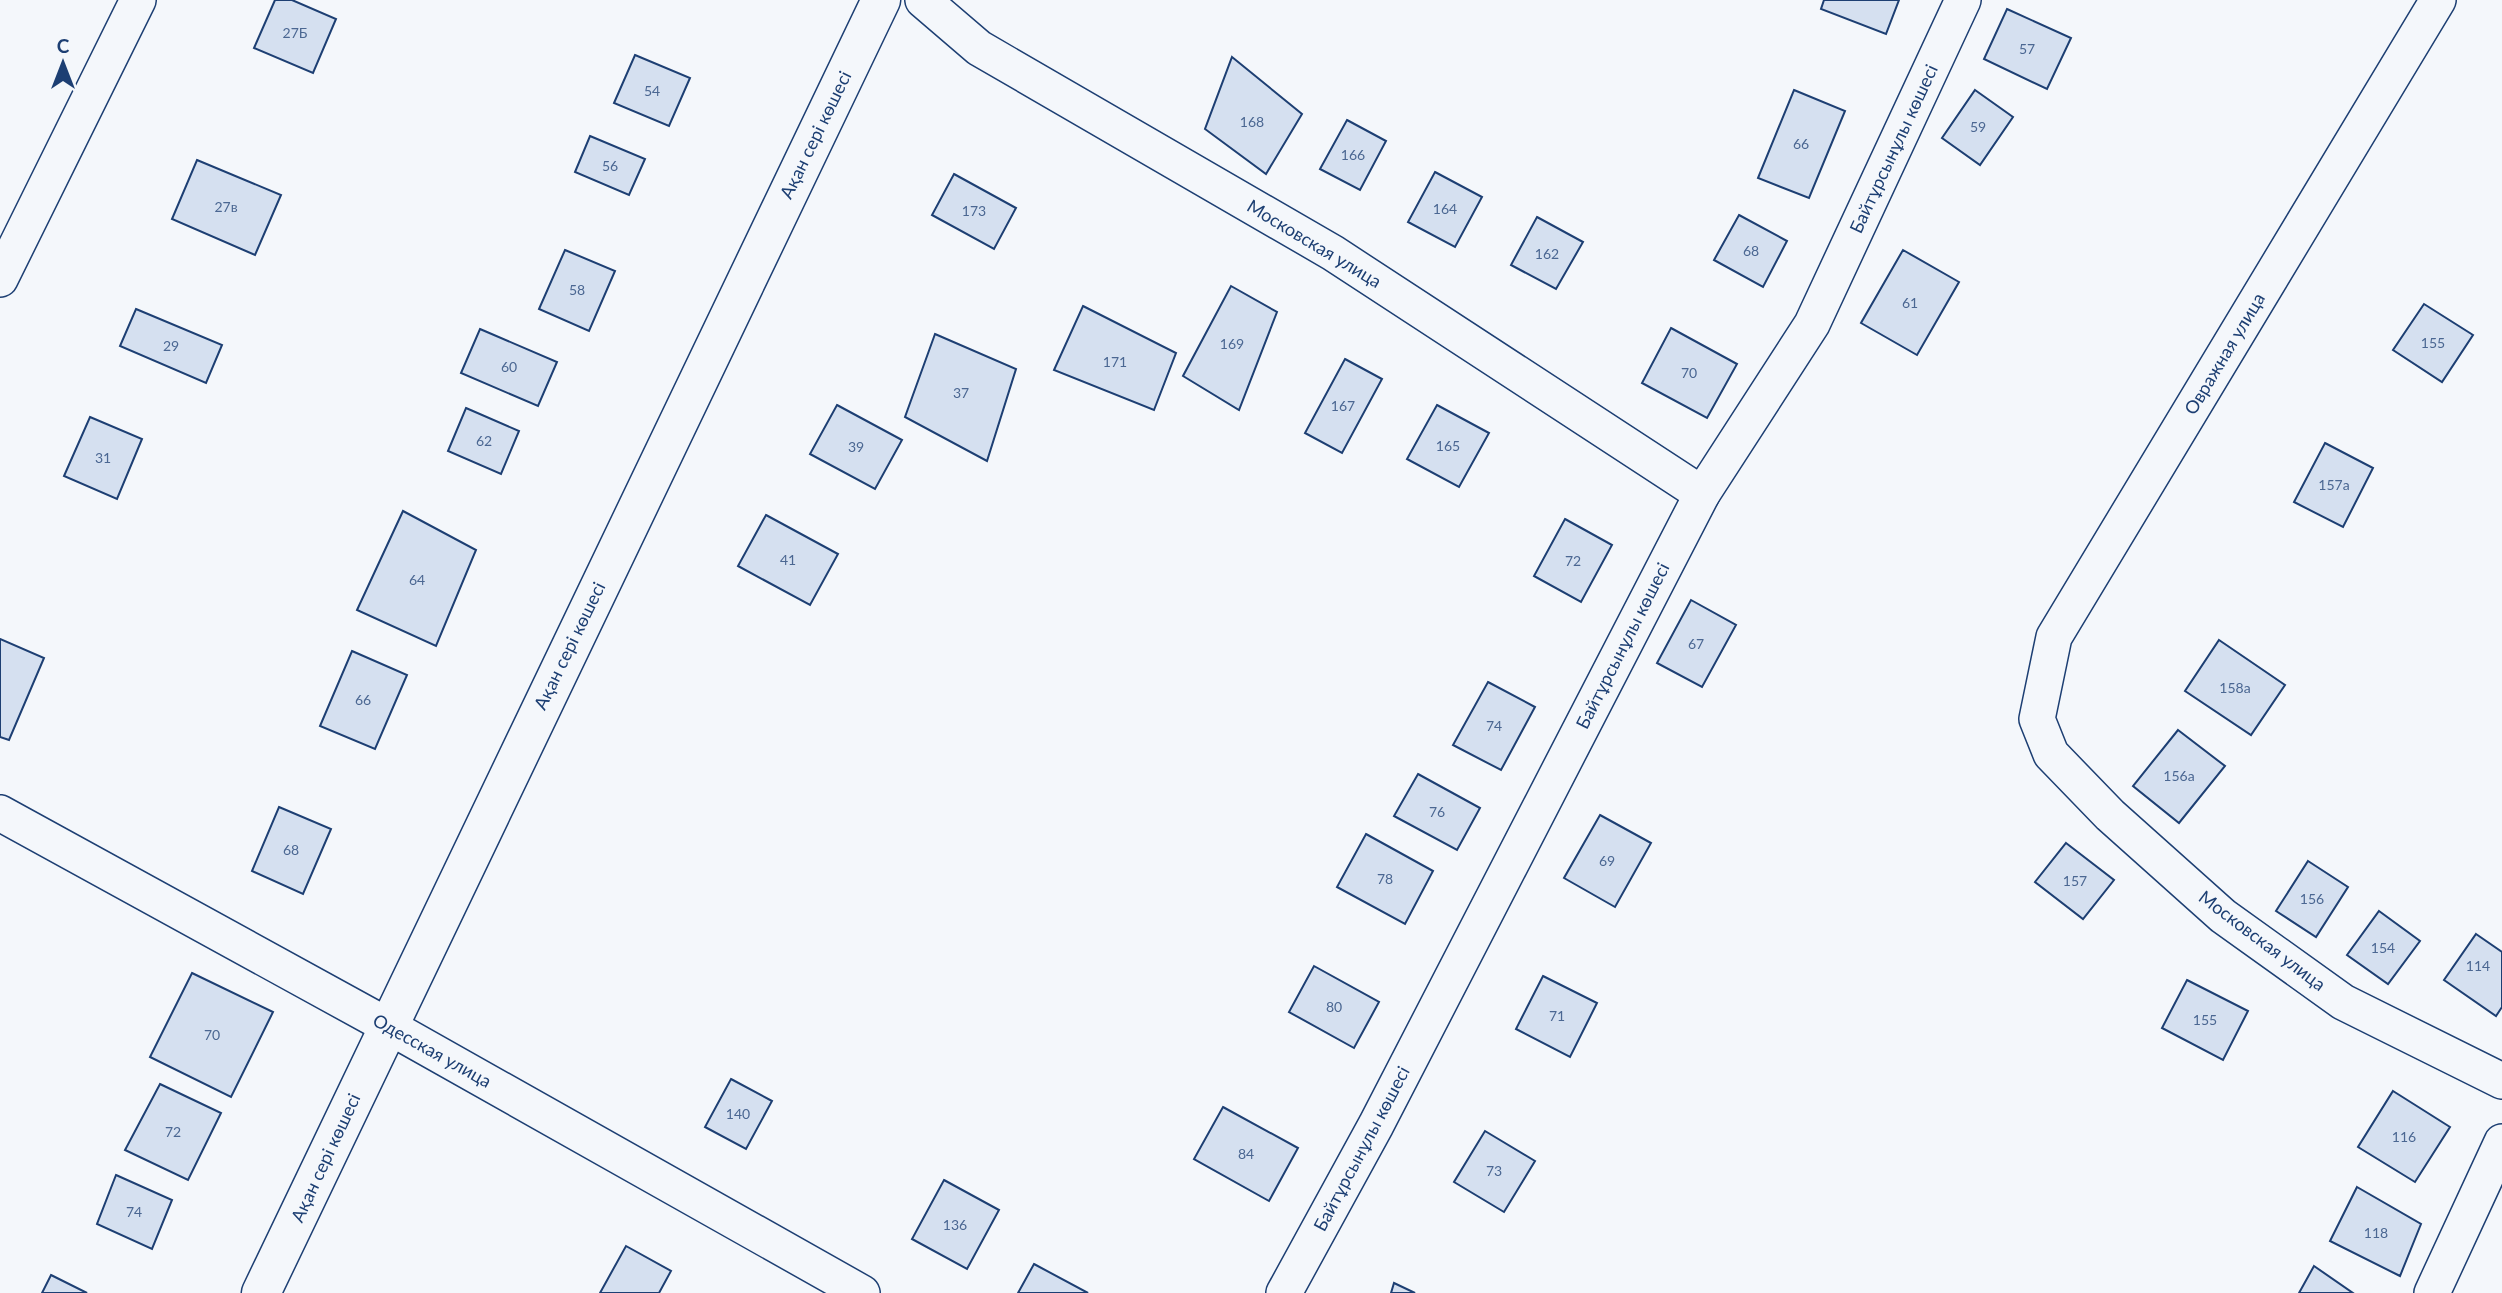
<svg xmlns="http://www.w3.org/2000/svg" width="2502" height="1293" font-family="Lato,sans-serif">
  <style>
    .building { fill: #d5e0f0; stroke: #1d3f73; stroke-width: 2 }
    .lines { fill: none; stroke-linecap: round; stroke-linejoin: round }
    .minor-casing { stroke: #1d3f73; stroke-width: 38 }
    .tertiary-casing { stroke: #1d3f73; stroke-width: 41 }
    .minor { stroke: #f4f7fb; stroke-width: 35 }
    .tertiary { stroke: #f4f7fb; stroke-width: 38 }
    .labels { text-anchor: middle; stroke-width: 5; stroke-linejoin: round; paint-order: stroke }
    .number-label { font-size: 14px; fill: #4b6792 }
    .street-label { font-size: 18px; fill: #1d3f73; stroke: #f4f7fb }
  </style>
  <rect width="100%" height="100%" fill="#f4f7fb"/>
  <g class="building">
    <path d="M275,0H292L336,19L313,73L254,48Z"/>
    <path d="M1824,0H1899L1886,34L1821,9Z"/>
    <path d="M2007,9L2071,38L2047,89L1984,59Z"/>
    <path d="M635,55L690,78L669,126L614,103Z"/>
    <path d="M1232,57L1302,114L1266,174L1205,129Z"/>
    <path d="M1794,90L1845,111L1809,198L1758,178Z"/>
    <path d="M1975,90L2013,117L1980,165L1942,138Z"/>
    <path d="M1347,120L1386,141L1360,190L1320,169Z"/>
    <path d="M590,136L645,159L629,195L575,172Z"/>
    <path d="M197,160L281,195L255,255L172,219Z"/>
    <path d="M1435,172L1482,197L1455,247L1408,222Z"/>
    <path d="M954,174L1016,208L994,249L932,215Z"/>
    <path d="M1739,215L1787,241L1763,287L1714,260Z"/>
    <path d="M1537,217L1583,242L1556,289L1511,265Z"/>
    <path d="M565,250L615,271L589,331L539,309Z"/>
    <path d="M1903,250L1959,282L1917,355L1861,323Z"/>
    <path d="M1231,286L1277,312L1239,410L1183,376Z"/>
    <path d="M2424,304L2473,335L2442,382L2393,350Z"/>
    <path d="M1083,306L1176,353L1154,410L1054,370Z"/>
    <path d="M136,309L222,345L206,383L120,346Z"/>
    <path d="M1671,328L1737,364L1707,418L1642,383Z"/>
    <path d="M480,329L557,362L538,406L461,373Z"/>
    <path d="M935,334L1016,369L987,461L905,417Z"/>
    <path d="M1345,359L1382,379L1342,453L1305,433Z"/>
    <path d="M837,405L902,440L875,489L810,454Z"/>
    <path d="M1437,405L1489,433L1459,487L1407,459Z"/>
    <path d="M466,408L519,431L501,474L448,451Z"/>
    <path d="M90,417L142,439L117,499L64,476Z"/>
    <path d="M2325,443L2373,468L2343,527L2294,502Z"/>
    <path d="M403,511L476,550L436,646L357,610Z"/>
    <path d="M766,515L838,554L810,605L738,566Z"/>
    <path d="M1565,519L1612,545L1581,602L1534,576Z"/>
    <path d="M1691,600L1736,625L1702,687L1657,663Z"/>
    <path d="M0,639L44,658L9,740L0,737Z"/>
    <path d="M2219,640L2285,685L2251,735L2185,691Z"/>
    <path d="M352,651L407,675L375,749L320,726Z"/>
    <path d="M1488,682L1535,707L1501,770L1453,745Z"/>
    <path d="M2178,730L2225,766L2179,823L2133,786Z"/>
    <path d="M1418,774L1480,808L1457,850L1394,816Z"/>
    <path d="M279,807L331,829L303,894L252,871Z"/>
    <path d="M1600,815L1651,843L1615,907L1564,878Z"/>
    <path d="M1366,834L1433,871L1405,924L1337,887Z"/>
    <path d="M2066,843L2114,880L2083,919L2035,882Z"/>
    <path d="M2308,861L2348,887L2316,937L2276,911Z"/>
    <path d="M2379,911L2420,941L2388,984L2347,955Z"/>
    <path d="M2476,934L2502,952V1007L2496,1016L2444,980Z"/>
    <path d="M1314,966L1379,1002L1354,1048L1289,1012Z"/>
    <path d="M192,973L273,1012L231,1097L150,1057Z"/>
    <path d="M1543,976L1597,1003L1570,1057L1516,1029Z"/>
    <path d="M2187,980L2248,1011L2223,1060L2162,1028Z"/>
    <path d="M731,1079L772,1101L746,1149L705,1127Z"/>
    <path d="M160,1084L221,1113L188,1180L125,1150Z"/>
    <path d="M2393,1091L2450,1127L2415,1182L2358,1147Z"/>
    <path d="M1223,1107L1298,1148L1269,1201L1194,1159Z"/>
    <path d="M1485,1131L1535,1161L1504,1212L1454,1182Z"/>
    <path d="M116,1175L172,1200L152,1249L97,1224Z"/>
    <path d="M944,1180L999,1210L967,1269L912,1239Z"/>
    <path d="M2357,1187L2421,1224L2400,1276L2330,1241Z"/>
    <path d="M626,1246L671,1271L659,1293H600Z"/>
    <path d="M1034,1264L1088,1293H1018Z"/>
    <path d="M2314,1266L2353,1293H2299Z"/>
    <path d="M51,1275L87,1293H42Z"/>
    <path d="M1394,1283L1415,1293H1391Z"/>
  </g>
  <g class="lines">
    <defs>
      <g id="minor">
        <path d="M923,0L979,48L1333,253L1702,494"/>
        <path d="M2438,0L2054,637L2037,719L2051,754L2110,815L2223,916L2343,1002L2502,1081"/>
        <path d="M0,279L138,0"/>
        <path d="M0,813L388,1026L862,1293"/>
        <path d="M1284,1293L1376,1125L1702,494L1812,324L1963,0"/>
        <path d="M2432,1293L2502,1142"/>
      </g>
      <path id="tertiary" d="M261,1293L881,0"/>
    </defs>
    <use href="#minor" class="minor-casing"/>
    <use href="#tertiary" class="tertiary-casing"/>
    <use href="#minor" class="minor"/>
    <use href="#tertiary" class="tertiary"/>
  </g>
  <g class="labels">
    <g class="number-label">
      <text x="295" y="38">27Б</text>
      <text x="2027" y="54">57</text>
      <text x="652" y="96">54</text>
      <text x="1252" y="127">168</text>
      <text x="1978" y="132">59</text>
      <text x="1801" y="149">66</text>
      <text x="1353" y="160">166</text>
      <text x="610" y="171">56</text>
      <text x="226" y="212">27в</text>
      <text x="1445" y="214">164</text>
      <text x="974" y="216">173</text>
      <text x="1751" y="256">68</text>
      <text x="1547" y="259">162</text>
      <text x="577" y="295">58</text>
      <text x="1910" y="308">61</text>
      <text x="2433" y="348">155</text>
      <text x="1232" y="349">169</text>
      <text x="171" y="351">29</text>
      <text x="1115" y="367">171</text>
      <text x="509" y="372">60</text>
      <text x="1689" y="378">70</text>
      <text x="961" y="398">37</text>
      <text x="1343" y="411">167</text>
      <text x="484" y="446">62</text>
      <text x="1448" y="451">165</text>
      <text x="856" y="452">39</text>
      <text x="103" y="463">31</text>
      <text x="2334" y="490">157а</text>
      <text x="788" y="565">41</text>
      <text x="1573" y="566">72</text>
      <text x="417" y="585">64</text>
      <text x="1696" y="649">67</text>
      <text x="2235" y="693">158а</text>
      <text x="363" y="705">66</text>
      <text x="1494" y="731">74</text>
      <text x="2179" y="781">156а</text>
      <text x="1437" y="817">76</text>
      <text x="291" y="855">68</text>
      <text x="1607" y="866">69</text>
      <text x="1385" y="884">78</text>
      <text x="2075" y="886">157</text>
      <text x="2312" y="904">156</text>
      <text x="2383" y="953">154</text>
      <text x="2478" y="971">114</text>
      <text x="1334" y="1012">80</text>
      <text x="1557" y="1021">71</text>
      <text x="2205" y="1025">155</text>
      <text x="212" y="1040">70</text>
      <text x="738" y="1119">140</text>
      <text x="173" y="1137">72</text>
      <text x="2404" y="1142">116</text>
      <text x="1246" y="1159">84</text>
      <text x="1494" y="1176">73</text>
      <text x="134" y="1217">74</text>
      <text x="955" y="1230">136</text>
      <text x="2376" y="1238">118</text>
    </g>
    <g class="street-label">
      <text transform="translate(816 135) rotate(-64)" y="6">Ақан сері көшесі</text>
      <text transform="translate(1894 149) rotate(-65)" y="6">Байтұрсынұлы көшесі</text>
      <text transform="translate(1314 244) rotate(31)" y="6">Московская улица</text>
      <text transform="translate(2225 354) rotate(-59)" y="6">Овражная улица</text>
      <text transform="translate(570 646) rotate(-64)" y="6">Ақан сері көшесі</text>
      <text transform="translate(1623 646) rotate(-63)" y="6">Байтұрсынұлы көшесі</text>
      <text transform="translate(2262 941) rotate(37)" y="6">Московская улица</text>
      <text transform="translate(432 1051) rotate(29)" y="6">Одесская улица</text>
      <text transform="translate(1362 1149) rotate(-62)" y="6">Байтұрсынұлы көшесі</text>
      <text transform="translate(326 1158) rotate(-65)" y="6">Ақан сері көшесі</text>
    </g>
  </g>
  <g transform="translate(63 63)" stroke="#f4f7fb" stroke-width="5" paint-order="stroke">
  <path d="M0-5L12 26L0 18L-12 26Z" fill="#1d3f73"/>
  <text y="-10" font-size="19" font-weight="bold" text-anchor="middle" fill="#1d3f73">С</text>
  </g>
</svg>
